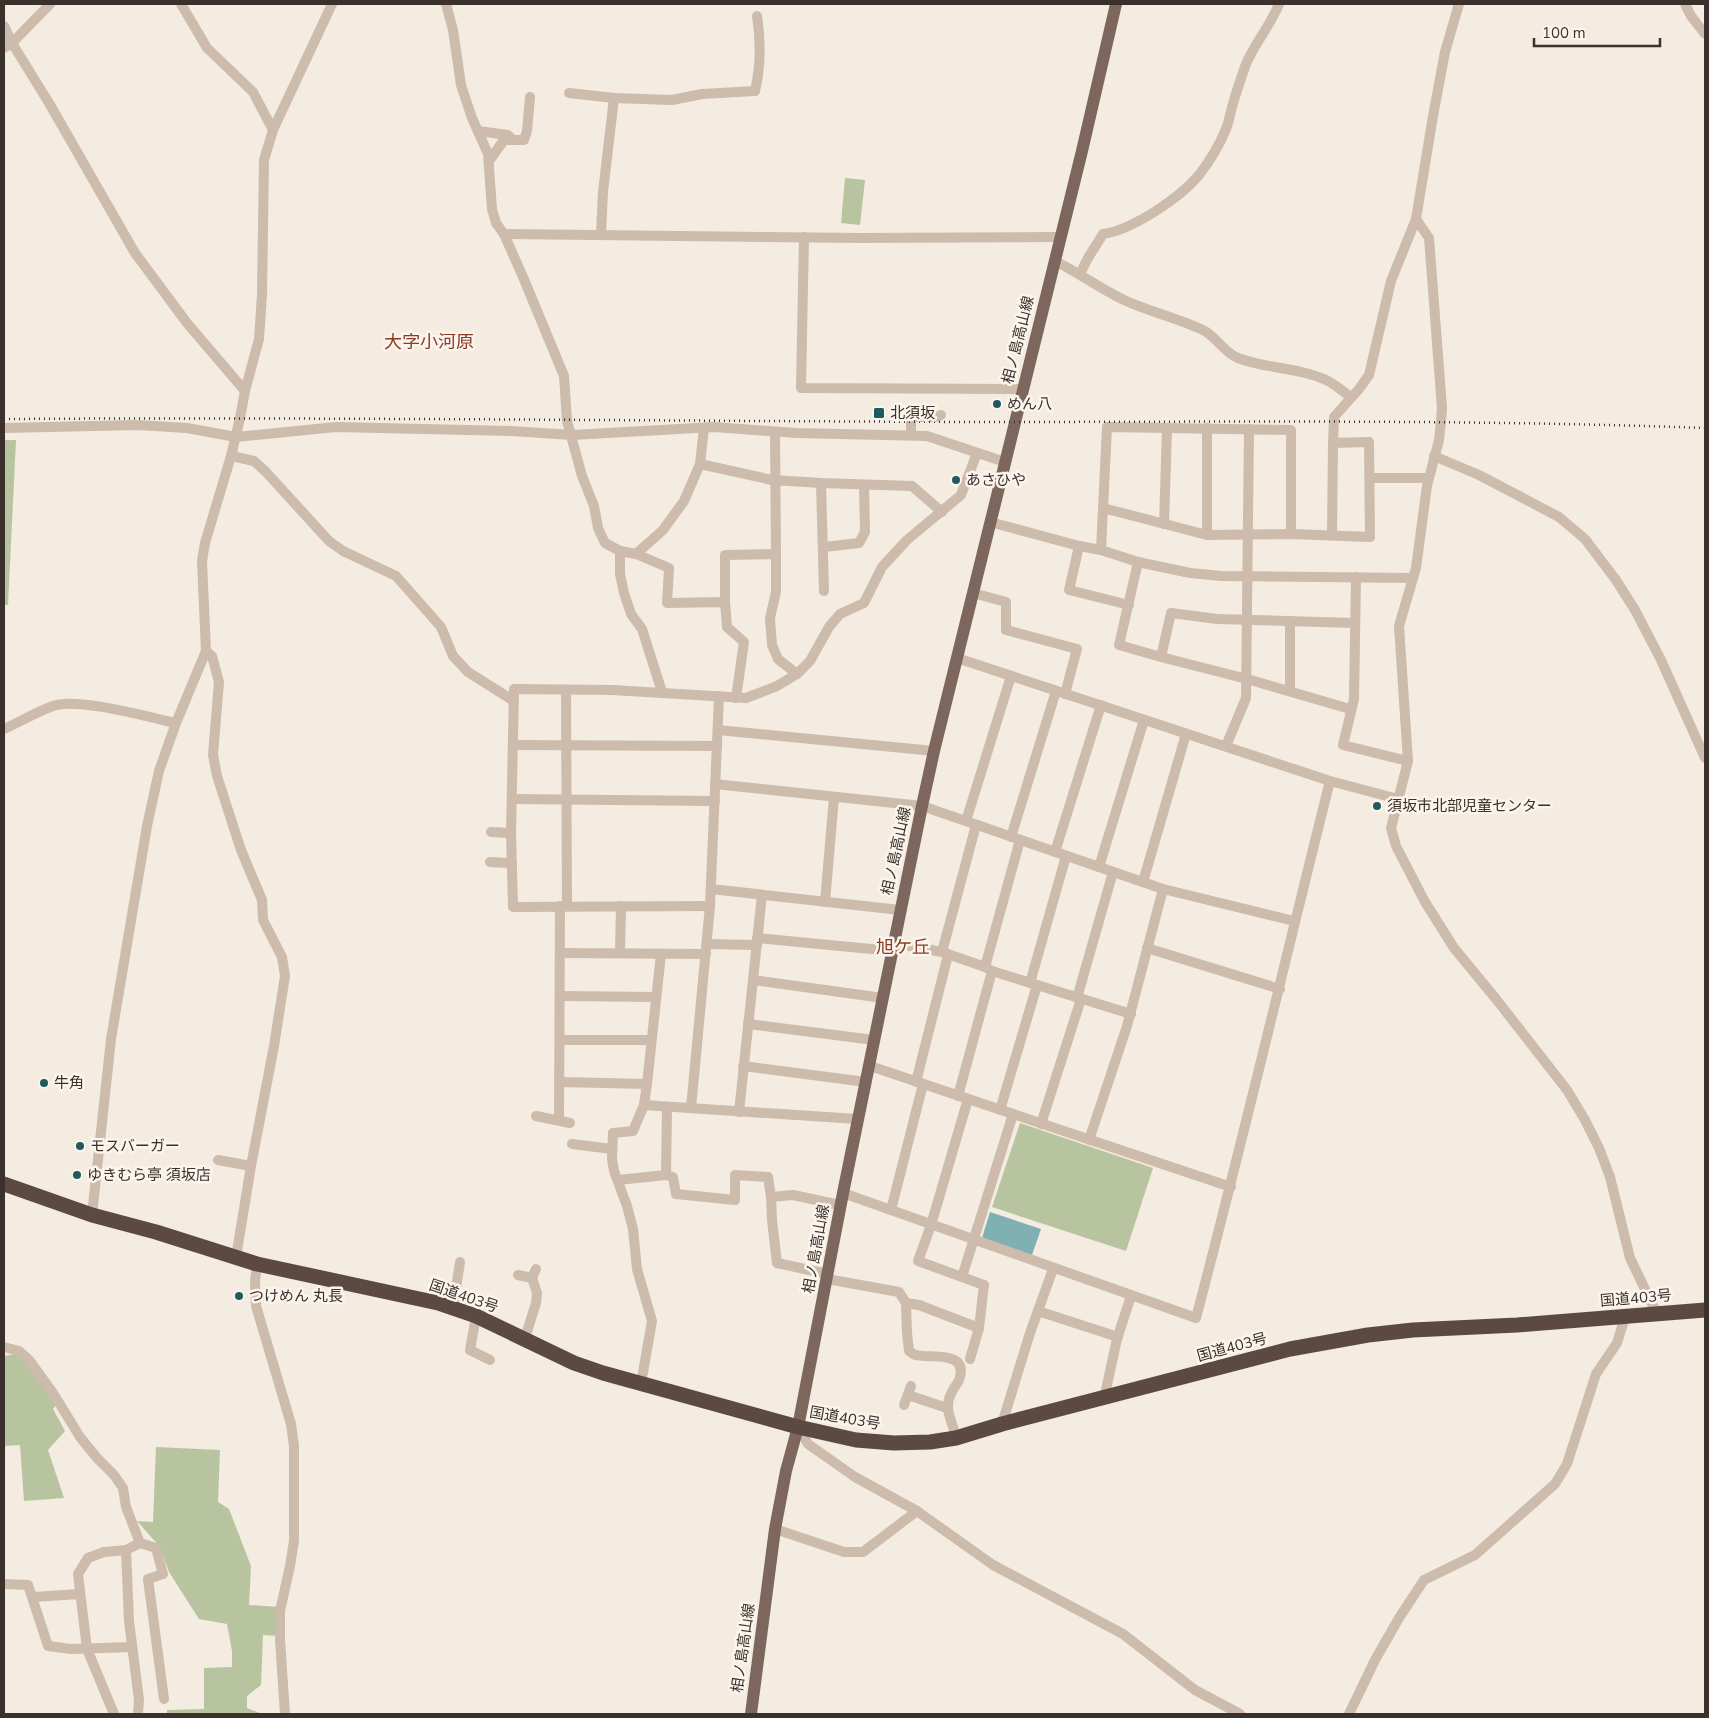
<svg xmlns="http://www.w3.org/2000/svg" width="1709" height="1718" font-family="'Nunito Sans','Noto Sans JP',sans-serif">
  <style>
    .green { fill: #b8c4a0 }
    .water { fill: #7fb0b2 }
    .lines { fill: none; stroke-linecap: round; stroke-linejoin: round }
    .minor { stroke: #cdbbac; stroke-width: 10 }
    .major { stroke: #7d675c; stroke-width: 12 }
    .highway { stroke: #5c4a42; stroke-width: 15 }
    .rail { stroke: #3b302b; stroke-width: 2.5; stroke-dasharray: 1 4; stroke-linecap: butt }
    .poi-dot { fill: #1f5a5e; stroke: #fbf5ee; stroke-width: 2 }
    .labels { text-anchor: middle; stroke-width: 5; stroke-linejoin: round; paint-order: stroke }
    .street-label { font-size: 15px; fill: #3b302b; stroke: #fbf5ee }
    .poi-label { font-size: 15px; fill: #3b302b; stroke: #fbf5ee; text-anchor: start }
    .quarter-label { font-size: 18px; fill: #8c3b22; stroke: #fbf5ee }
  </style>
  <rect width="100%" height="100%" fill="#f4ebe1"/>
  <g class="green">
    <path d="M845,178L865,180L860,225L841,223Z"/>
    <path d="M4,440H16L8,605H4Z"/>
    <path d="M1020,1123L1153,1168L1126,1251L992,1207Z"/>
    <path d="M26,1352L56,1405L53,1409L65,1431L48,1450L64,1498L24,1501L20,1445L4,1446V1356Z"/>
    <path d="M156,1447L220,1450L218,1502L229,1509L251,1566L249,1605L280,1607L278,1636L263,1635L261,1685L247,1696V1708L263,1714H167V1710L204,1709V1668L232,1667V1651L227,1624L199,1619L169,1572L160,1547L137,1521L153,1522Z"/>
  </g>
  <path class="water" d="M990,1212L1041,1229L1032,1255L982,1238Z"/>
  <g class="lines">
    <g class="minor">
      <path d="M181,4L207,48L253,92L273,130"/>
      <path d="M446,4L453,30L461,85L472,118L488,154L492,209L496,223L504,234L523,277L564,376L567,421L582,476L594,506L598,528L605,543L620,551V574L624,593L631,614L642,629L662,692"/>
      <path d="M1685,4L1691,16L1705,34"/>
      <path d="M4,26L12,43L49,103L135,253L187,323L245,391"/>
      <path d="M4,48L12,43L50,4"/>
      <path d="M569,93L614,98L603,192L601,234"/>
      <path d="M614,98L672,100L702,94L755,91C761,66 761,42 757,16"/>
      <path d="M478,131L508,135L511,138"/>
      <path d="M489,161L504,140H524L527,131L530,97"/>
      <path d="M1416,219L1429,238L1442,408L1441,421L1439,440L1427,486L1416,568L1399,626L1408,761L1391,828L1396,846L1425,902L1454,948L1496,999L1567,1090L1585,1120L1599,1148L1610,1177L1630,1258L1657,1314"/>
      <path d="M504,234L860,238L1060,237"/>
      <path d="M804,237L801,388L1022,389"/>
      <path d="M1055,261C1079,273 1101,289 1124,300C1150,312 1178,318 1203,330C1217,337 1223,352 1238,358C1266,369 1298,367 1326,380C1335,384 1343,392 1351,397"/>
      <path d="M1080,274L1088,258L1103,234C1132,230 1180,198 1199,175C1210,161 1219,146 1226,129C1229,122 1230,114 1232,107C1236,93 1241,78 1246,64C1255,43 1270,26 1279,4"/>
      <path d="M4,428L138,425L187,428L236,437L336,427L511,431L572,435L714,427L796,433L927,436L1005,462"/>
      <path d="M704,428L700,464L772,480L821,483L912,486L942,512"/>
      <path d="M1207,428V535"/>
      <path d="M775,432L776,554"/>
      <path d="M911,435V417H935L941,415"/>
      <path d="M231,456L254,461L266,472L329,541L343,551L396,576L441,627L453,656L468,672L514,701"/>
      <path d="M1434,456L1479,475L1559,517L1585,539L1616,580L1635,610L1661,660L1705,758"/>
      <path d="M1370,478H1428"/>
      <path d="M821,483L824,591"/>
      <path d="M1103,508L1207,535L1291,534L1370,537L1369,442L1333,443L1334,417L1359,389L1369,375L1391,281L1416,219L1433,116L1445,52L1459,4"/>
      <path d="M990,522L1079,546L1101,550L1138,562L1190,573L1221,576L1413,578"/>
      <path d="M1164,524L1167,429"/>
      <path d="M1332,535L1333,443"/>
      <path d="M1079,546L1069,590L1129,605"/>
      <path d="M824,547L859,543L865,532L864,485"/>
      <path d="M1101,550L1107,427L1291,430V534"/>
      <path d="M620,551L636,554L663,530L684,501L700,464"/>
      <path d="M636,554L669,568L667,603L725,602L727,627L744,642L736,698"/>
      <path d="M1138,562L1119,645L1161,657"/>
      <path d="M1356,577L1354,699L1343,745L1408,761"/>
      <path d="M973,593L1006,602V630L1077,649L1065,694"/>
      <path d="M725,602V555L776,554V592L770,618L772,645L778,659L797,674"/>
      <path d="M206,651L212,656L219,682L213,755L217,776L241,850L262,900L263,920L282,957L285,976L274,1046L251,1166L236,1257"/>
      <path d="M957,658L1330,781L1398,799"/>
      <path d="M566,690L567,906"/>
      <path d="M1290,691V621"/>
      <path d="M1350,709L1247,679L1161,657L1171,613L1217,619L1354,623"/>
      <path d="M4,729C20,722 36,712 53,706C77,697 148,717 176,723"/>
      <path d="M718,730L934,751"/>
      <path d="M513,745L717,746"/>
      <path d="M1226,746L1246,698L1249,429"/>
      <path d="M715,784L922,806L1163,889L1127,1026L1089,1140"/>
      <path d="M512,799L715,801"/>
      <path d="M966,821L1011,676"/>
      <path d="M491,832L511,833"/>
      <path d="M1011,837L1056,691"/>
      <path d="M1055,852L1101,705"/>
      <path d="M490,862L512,863"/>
      <path d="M1099,867L1144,720"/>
      <path d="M1143,882L1186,734"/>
      <path d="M711,889L900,910"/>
      <path d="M1163,889L1294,921"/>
      <path d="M825,902L834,797"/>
      <path d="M710,906L513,907L511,833L514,689L612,690L746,698L777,686L797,674L810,661L829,627L840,614L864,603L882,567L907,540L961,495L977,453"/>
      <path d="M757,938L892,951"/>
      <path d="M894,943L942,952L985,967L992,971L1131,1014"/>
      <path d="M707,944L757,945"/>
      <path d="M1147,948L1280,989"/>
      <path d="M942,952L976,825"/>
      <path d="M560,953L706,954"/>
      <path d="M620,953L621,906"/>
      <path d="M985,967L1020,840"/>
      <path d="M753,980L883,998"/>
      <path d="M1030,983L1066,856"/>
      <path d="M560,996L656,997"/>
      <path d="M1077,998L1113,872"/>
      <path d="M748,1024L874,1040"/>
      <path d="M560,1040H651"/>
      <path d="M743,1066L866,1082"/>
      <path d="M870,1066L1231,1187"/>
      <path d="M560,1082L647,1084L644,1105L857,1119"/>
      <path d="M916,1082L948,955"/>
      <path d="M647,1084L661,954"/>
      <path d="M958,1096L992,971"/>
      <path d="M968,1099L931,1225L918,1261L984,1285L979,1328L970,1359"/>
      <path d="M691,1108L710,906L719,696"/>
      <path d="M1000,1110L1037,985"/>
      <path d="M739,1112L762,895"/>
      <path d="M536,1116L570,1123"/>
      <path d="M559,1120L560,906"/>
      <path d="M1041,1124L1081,999"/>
      <path d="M572,1144L612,1149"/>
      <path d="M218,1160L251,1166"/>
      <path d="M666,1175L673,1177L676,1194L735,1200V1175L768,1177L771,1197L793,1195L840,1205"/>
      <path d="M618,1180L666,1175L667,1108"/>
      <path d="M843,1193L1196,1318C1243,1140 1285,960 1330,781"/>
      <path d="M771,1197L772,1220L777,1263L828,1274"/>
      <path d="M891,1210L923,1084"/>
      <path d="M92,1215L111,1039L147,826L159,771L176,723L206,651L202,561L205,543L231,456L240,418L245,391L259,339L262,295L264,160L273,130L332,4"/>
      <path d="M257,1264L255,1281L256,1306L291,1424L294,1446V1541L290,1566L280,1611V1640L285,1714"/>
      <path d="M518,1275L532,1278"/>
      <path d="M962,1277L1013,1114"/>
      <path d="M827,1279L899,1292L906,1303L907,1333L909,1351C911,1352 914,1355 916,1355C929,1359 967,1350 960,1377C959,1383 953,1388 951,1394C943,1409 953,1422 956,1438"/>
      <path d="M906,1303L919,1305L979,1328"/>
      <path d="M453,1308L460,1262"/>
      <path d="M1038,1311L1118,1337"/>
      <path d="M476,1316L470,1350L490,1360"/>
      <path d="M525,1338L536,1303L537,1293L532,1278L536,1269"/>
      <path d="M4,1347L19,1351L29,1360L53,1393L80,1437L97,1458L114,1475L123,1488L126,1507L140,1543"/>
      <path d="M641,1384L652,1321L637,1269L633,1229L627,1206L614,1171L612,1159L613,1133L633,1131L644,1105"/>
      <path d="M908,1395L947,1408"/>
      <path d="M1104,1399L1117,1339L1131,1296"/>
      <path d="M904,1405L911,1386"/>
      <path d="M1002,1424L1030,1333L1053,1269"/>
      <path d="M798,1427L808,1444L855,1477L917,1511L993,1565L1123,1634L1195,1690L1240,1714"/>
      <path d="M775,1529L844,1552H863L917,1511"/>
      <path d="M4,1584L28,1585L48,1646L71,1649L132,1647"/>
      <path d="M33,1597L80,1594"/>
      <path d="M114,1714L87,1649L78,1574L88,1558L104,1552L126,1550"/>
      <path d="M138,1714L139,1700L129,1621L126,1550L140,1543L156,1548L163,1574L148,1579L164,1699"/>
      <path d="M1349,1714L1375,1660L1399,1618L1424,1580L1475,1555L1555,1484L1567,1464L1596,1374L1617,1343L1625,1317"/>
    </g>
    <path class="major" d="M751,1714L775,1529L786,1471L798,1427L843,1193L922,806L934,751L1082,151L1116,4"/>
    <path class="highway" d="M4,1184L92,1215L156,1232L257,1264L438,1303L476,1316L574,1363L603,1373L798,1427L856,1440L894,1443L930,1442L956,1438L1002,1424L1290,1349L1368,1335L1413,1330L1517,1325L1705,1310"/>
    <path class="rail" d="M4,419C329,417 654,421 979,422C1221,422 1463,419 1705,428"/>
  </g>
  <g class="poi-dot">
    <circle cx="997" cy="404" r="5"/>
    <rect x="873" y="407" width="12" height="12" rx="2.5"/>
    <circle cx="956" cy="480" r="5"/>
    <circle cx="1377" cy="806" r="5"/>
    <circle cx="44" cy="1083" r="5"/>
    <circle cx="80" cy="1146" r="5"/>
    <circle cx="77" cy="1175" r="5"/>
    <circle cx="239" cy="1296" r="5"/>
  </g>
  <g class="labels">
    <g class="street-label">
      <text transform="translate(1018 340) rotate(-76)" y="5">相ノ島高山線</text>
      <text transform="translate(896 851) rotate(-78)" y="5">相ノ島高山線</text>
      <text transform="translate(816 1249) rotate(-80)" y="5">相ノ島高山線</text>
      <text transform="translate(464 1296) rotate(19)" y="5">国道403号</text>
      <text transform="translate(1636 1298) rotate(-5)" y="5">国道403号</text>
      <text transform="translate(1232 1347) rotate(-15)" y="5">国道403号</text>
      <text transform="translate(845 1418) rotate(10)" y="5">国道403号</text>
      <text transform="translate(743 1648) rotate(-82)" y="5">相ノ島高山線</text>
    </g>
    <g class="poi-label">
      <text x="1007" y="409">めん八</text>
      <text x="890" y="418">北須坂</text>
      <text x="966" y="485">あさひや</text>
      <text x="1387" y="811">須坂市北部児童センター</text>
      <text x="54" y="1088">牛角</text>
      <text x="90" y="1151">モスバーガー</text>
      <text x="87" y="1180">ゆきむら亭 須坂店</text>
      <text x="249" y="1301">つけめん 丸長</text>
    </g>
    <g class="quarter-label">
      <text x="429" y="348">大字小河原</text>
      <text x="903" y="953">旭ケ丘</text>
    </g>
  </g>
  <rect width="1709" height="1718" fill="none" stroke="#3b302b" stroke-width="10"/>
  <path d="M1534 38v8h126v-8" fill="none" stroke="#3b302b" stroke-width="2.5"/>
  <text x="1542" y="38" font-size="15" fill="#3b302b" stroke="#fbf5ee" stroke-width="4" paint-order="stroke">100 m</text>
</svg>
